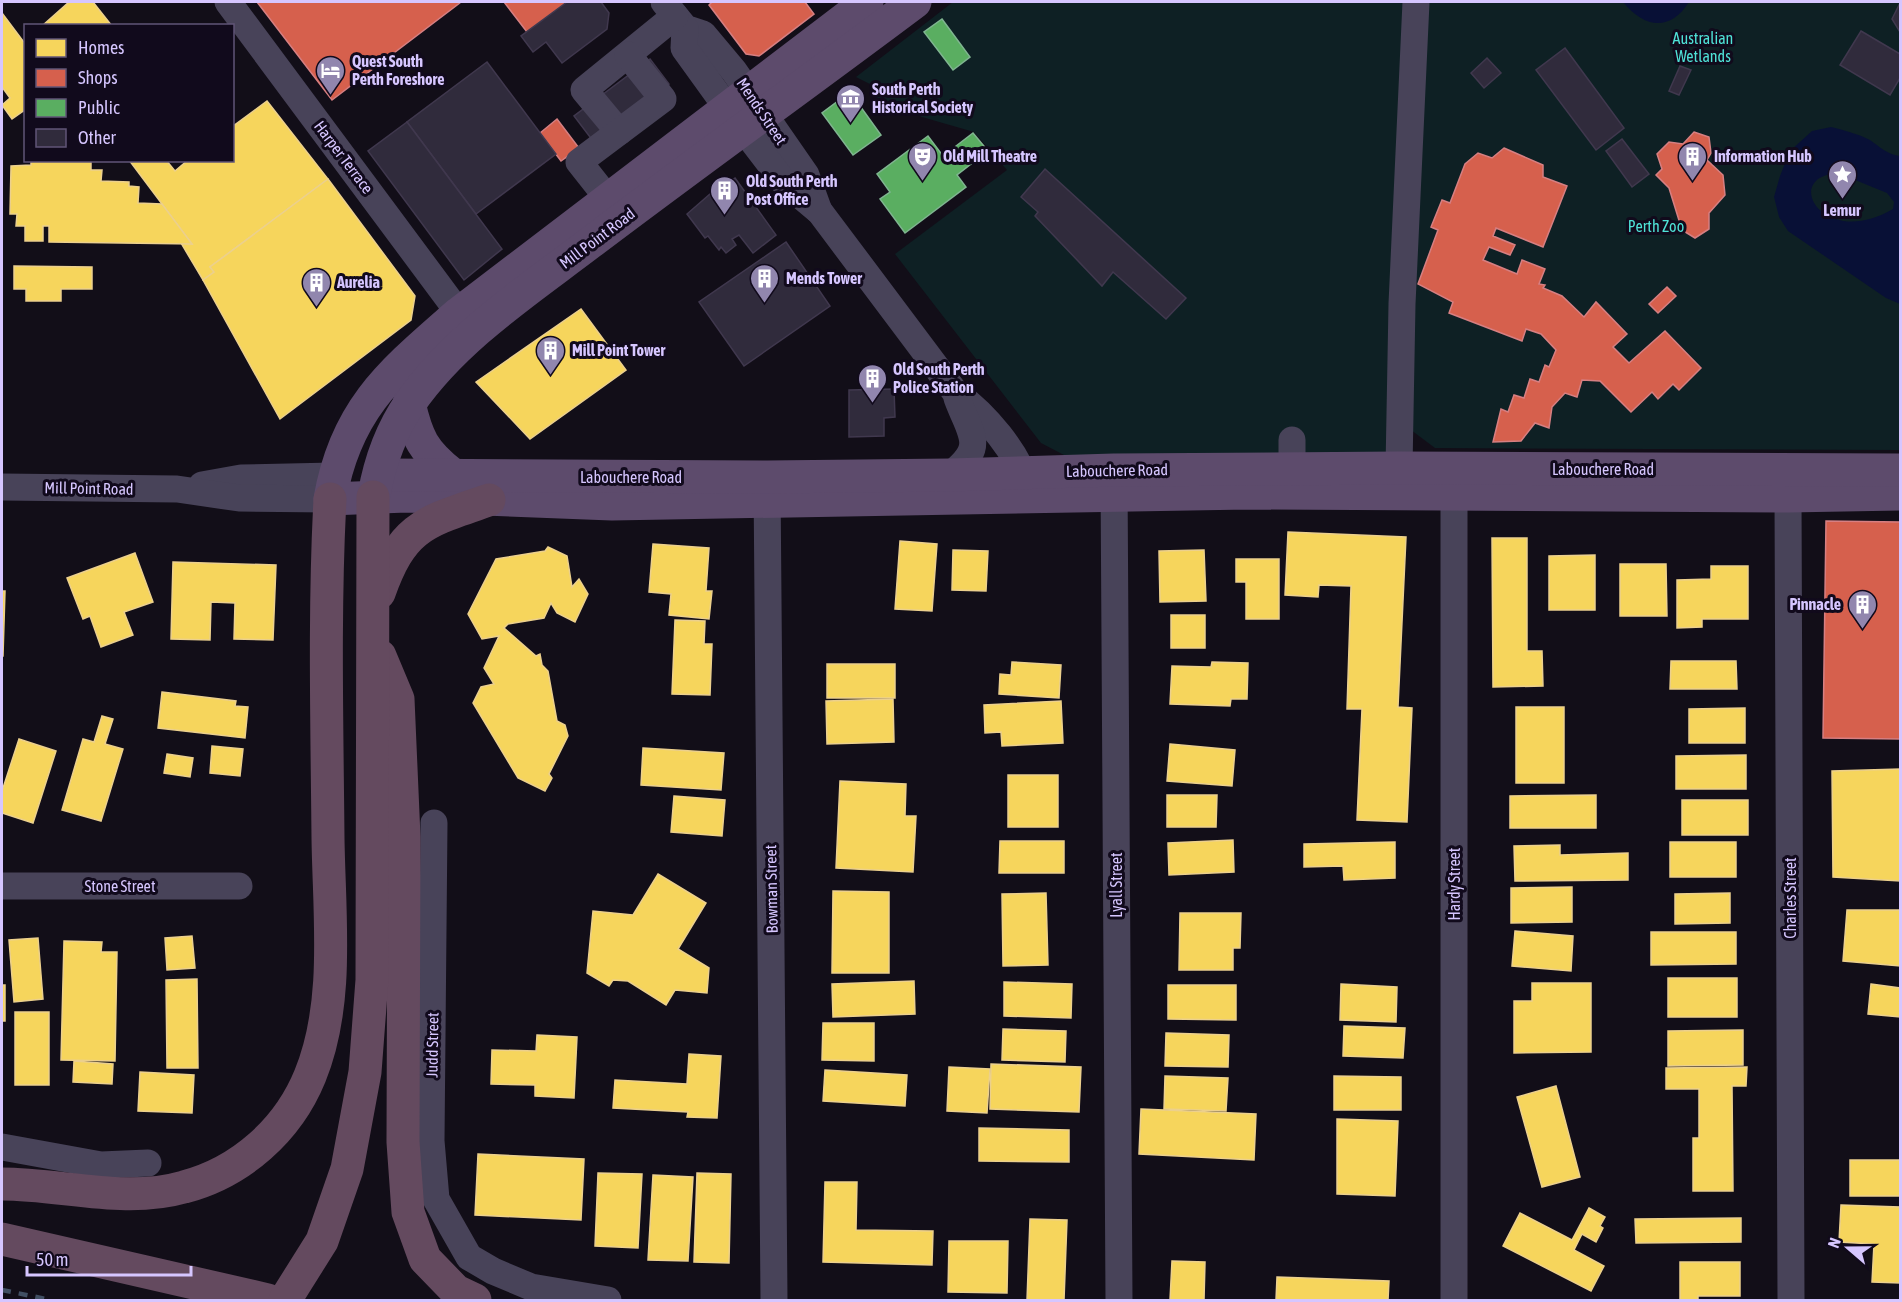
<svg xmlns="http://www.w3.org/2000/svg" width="1902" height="1302" font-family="'Asap Condensed',sans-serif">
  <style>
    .green { fill: #0e2024 }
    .water { fill: #081036; fill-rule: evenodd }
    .homes { fill: #f6d55c; stroke: #ecd08d; stroke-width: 1.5 }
    .shops { fill: #d6604d; stroke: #d67f82; stroke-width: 1.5 }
    .public { fill: #5aae61; stroke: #7fb590; stroke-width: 1.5 }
    .building { fill: #302b3c; stroke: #40384e; stroke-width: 1.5 }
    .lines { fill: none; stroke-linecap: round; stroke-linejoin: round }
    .minor { stroke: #484359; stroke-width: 27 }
    .major { stroke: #5d4b6c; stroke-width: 33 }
    .highway { stroke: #644a5f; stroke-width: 33 }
    .rail { stroke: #414f63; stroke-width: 4.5; stroke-dasharray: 9 8; stroke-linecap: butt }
    .labels { text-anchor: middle; stroke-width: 6; stroke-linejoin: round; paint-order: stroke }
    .park-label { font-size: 16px; fill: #4fe2d7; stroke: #110a1c }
    .poi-label { font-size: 16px; font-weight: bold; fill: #d6c6ff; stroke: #110a1c; text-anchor: start }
    .street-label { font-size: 16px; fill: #d6c6ff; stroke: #110a1c }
  </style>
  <rect width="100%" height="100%" fill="#120e18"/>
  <path class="green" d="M953,2H1900V450L1435,448L1411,430L1386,455H1064L1041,443L895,254L1007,170L974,132L922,117L875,97L878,88L856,77Z"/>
  <g class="water">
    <path d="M1623,2H1689C1670,32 1644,28 1623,2Z"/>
    <path d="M1831,127C1844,130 1858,134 1870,140C1880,147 1888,155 1900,156V304L1886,298L1788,231L1779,217L1774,197L1780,176L1790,151L1812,131ZM1838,173L1887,193L1894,202L1893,209C1824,250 1780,177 1838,173Z"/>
  </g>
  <g class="homes">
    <path d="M69,2H93L112,26H42Z"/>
    <path d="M2,13L26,45V109L12,119L2,105L10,98L2,87Z"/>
    <path d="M267,101L328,179L210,267L214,272L203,280L181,243L192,244L129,160H166L175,171L188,160H232V127Z"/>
    <path d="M31,160H91V170H102L101,181L129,182V186L139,187L138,203L162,204L192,244L49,242V226H43V241H25V226H16L17,214H10L11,166L31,165Z"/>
    <path d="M328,179L415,296L411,320L280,419L203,280L214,272L210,267Z"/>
    <path d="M14,266L92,267V289H61V301H26V289H14Z"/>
    <path d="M581,309L626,370L530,439L476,382Z"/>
    <path d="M1288,532L1406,537L1398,707L1412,708L1407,822L1357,820L1362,709H1347L1351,586L1319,585L1318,597L1285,595Z"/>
    <path d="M1492,538H1527V651H1542L1543,686L1493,687Z"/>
    <path d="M900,541L937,544L932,611L895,609Z"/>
    <path d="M653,544L709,548L706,591H712L709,619L669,615L671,594L649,592Z"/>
    <path d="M548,547L567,556L572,587L579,579L588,594L575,622L557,613L551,603L544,618L508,624L504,628L536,656L540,654L542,665L548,671L557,721L565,725L568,736L549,774L552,778L545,791L518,778L473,703L481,687L494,684L484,668L499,636L482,639L468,614L496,559L545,551Z"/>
    <path d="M953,550L988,551L986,591L952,590Z"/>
    <path d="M1204,550L1206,601L1160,602L1159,551Z"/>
    <path d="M135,553L153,602L124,612L133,635L101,647L90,616L83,619L67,578Z"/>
    <path d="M1595,555V610H1549V556Z"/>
    <path d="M1236,559H1279V619H1246V582H1236Z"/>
    <path d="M173,562L276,565L273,640L234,639L235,603L211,602L210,640L171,639Z"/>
    <path d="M1620,564H1666L1667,616H1620Z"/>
    <path d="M1711,566H1748V619H1702V627L1677,628V580L1711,579Z"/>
    <path d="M2,591H5L3,656H2Z"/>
    <rect x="1171" y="615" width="34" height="33"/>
    <path d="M675,620L705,621L704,644H712L710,695L672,694Z"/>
    <path d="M1671,661H1736L1737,689H1670Z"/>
    <path d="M1012,662L1061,665L1059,698L999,694L1000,674L1011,675Z"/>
    <path d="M1212,662L1248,663L1247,699H1231L1230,706L1170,704L1172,666L1211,667Z"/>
    <rect x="827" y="664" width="68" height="34"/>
    <path d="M162,692L236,701L235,706L248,707L245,738L158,728Z"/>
    <path d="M893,699L894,742L827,744L826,701Z"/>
    <path d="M1061,701L1063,743L1002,746L1001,732L985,733L984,705Z"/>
    <rect x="1516" y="707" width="48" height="76"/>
    <path d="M1745,708V743H1689V709Z"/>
    <path d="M102,716L113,719L105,744L123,749L101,821L62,810L83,739L94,742Z"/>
    <path d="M19,739L56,751L33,823L2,813V791Z"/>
    <path d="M1170,744L1235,750L1232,786L1167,781Z"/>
    <path d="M212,746L243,749L240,776L210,773Z"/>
    <path d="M643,748L724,753L721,790L641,785Z"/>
    <path d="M167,754L193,758L190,777L164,773Z"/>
    <path d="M1746,755V789H1676V756Z"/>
    <path d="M1900,769V881L1833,877L1832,771Z"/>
    <rect x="1008" y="775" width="50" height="52"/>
    <path d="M840,781L906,784L905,816H916L913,872L836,868Z"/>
    <path d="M1167,795H1217L1216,827H1167Z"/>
    <path d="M1596,795V828H1510V796Z"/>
    <path d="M674,796L725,800L722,836L671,832Z"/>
    <rect x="1682" y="800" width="66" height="35"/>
    <path d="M1233,840L1234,872L1169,875L1168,843Z"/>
    <path d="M1000,841H1064V873H999Z"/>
    <path d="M1395,842V878L1344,880L1343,866L1304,867V844Z"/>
    <rect x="1670" y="842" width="66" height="35"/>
    <path d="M1560,845V855L1628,853V880L1515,881L1514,846Z"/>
    <path d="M658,874L706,903L678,949L709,968L707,993L675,990L666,1005L628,981L613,980L609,986L587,973L593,911L633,915Z"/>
    <path d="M1572,887V922L1511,923V888Z"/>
    <path d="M833,891L889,892V973H832Z"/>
    <path d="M1046,893L1048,965L1003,966L1002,894Z"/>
    <path d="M1730,893V923L1675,924V894Z"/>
    <path d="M1847,910H1900V966L1843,961Z"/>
    <path d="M1180,913H1241L1240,948H1233V970H1179Z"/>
    <path d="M1515,931L1573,936L1571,971L1512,966Z"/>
    <path d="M1651,932H1736V964L1651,965Z"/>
    <path d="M192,936L195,968L167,970L165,938Z"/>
    <path d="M38,938L43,999L14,1002L9,940Z"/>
    <path d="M64,941L102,942L101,952H117L115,1061L61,1060Z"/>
    <rect x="1668" y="978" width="69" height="39"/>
    <path d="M197,979L198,1068H167L166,980Z"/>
    <path d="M914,981L915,1014L833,1017L832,984Z"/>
    <path d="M1004,982L1072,984L1071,1018L1004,1016Z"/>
    <path d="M1532,983H1591V1052L1514,1053V1001H1532Z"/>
    <path d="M1341,984L1397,987L1396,1022L1340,1020Z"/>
    <path d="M1871,984L1900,988V1017L1868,1014Z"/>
    <rect x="2" y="985" width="3" height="36"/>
    <path d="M1168,985H1236V1020L1168,1019Z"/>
    <rect x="15" y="1012" width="34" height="73"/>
    <path d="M823,1023H874V1061L822,1060Z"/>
    <path d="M1344,1026L1405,1028L1403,1058L1343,1056Z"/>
    <path d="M1003,1029L1066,1031L1065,1062L1002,1060Z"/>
    <path d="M1743,1030V1065L1668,1066V1031Z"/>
    <path d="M1166,1033L1229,1035L1228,1067L1165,1066Z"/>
    <path d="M537,1035L577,1037L574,1098L535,1096V1085L491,1084L492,1050L536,1051Z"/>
    <path d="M689,1054L721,1056L717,1118L687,1117L688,1112L613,1108L615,1080L687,1084Z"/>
    <path d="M74,1061L113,1064L112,1084L73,1082Z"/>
    <path d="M991,1064L1081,1067L1079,1112L990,1109Z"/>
    <path d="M949,1067L990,1069L987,1113L947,1111Z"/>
    <path d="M1747,1067L1746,1086H1732L1733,1191H1693V1138H1699V1089H1666V1068Z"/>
    <path d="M825,1070L907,1075L905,1106L823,1101Z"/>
    <path d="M140,1072L194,1075L192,1113L138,1111Z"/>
    <path d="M1165,1076L1228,1078L1226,1111L1164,1109Z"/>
    <path d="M1334,1076L1401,1077V1110H1334Z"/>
    <path d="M1556,1086L1580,1177L1542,1187L1517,1097Z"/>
    <path d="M1141,1109L1256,1114L1254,1160L1139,1154Z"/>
    <path d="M1337,1119L1398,1121L1395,1196L1337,1194Z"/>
    <path d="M979,1128L1069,1130V1162L979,1161Z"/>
    <path d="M478,1154L584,1159L581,1220L475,1215Z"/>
    <rect x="1850" y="1160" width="50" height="36"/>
    <path d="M598,1173L642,1174L638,1248L595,1246Z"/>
    <path d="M697,1173L731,1174L729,1263L694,1262Z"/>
    <path d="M653,1175L693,1177L688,1261L648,1260Z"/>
    <path d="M825,1182H857L856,1230L933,1231L932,1265L823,1262Z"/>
    <path d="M1841,1205L1900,1207V1283L1872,1282L1874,1244L1839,1242Z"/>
    <path d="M1589,1208L1605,1217L1600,1226L1603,1228L1596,1242L1582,1234L1574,1250L1604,1266L1591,1291L1503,1246L1520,1213L1572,1240Z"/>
    <path d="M1741,1218V1242L1636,1243L1635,1219Z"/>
    <path d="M1030,1219L1067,1220L1064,1300H1027Z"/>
    <path d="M949,1241H1008L1007,1293L948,1292Z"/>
    <path d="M1172,1261L1205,1262L1204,1300H1170Z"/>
    <path d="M1680,1262H1740V1296H1698V1300H1680Z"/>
    <path d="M1277,1277L1389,1281L1388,1300H1276Z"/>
  </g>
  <g class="shops">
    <path d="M257,2H461L332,100Z"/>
    <path d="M504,2H567L527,32Z"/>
    <path d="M712,2H805L814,14L759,56L746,54L709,5Z"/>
    <path d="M557,119L579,148L561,161L540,133Z"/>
    <path d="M1694,132L1709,137L1711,153L1707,160L1723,175L1725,195L1709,213V229L1695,238L1682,230L1669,188L1656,175L1662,169L1657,154L1669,142L1683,144Z"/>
    <path d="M1504,148L1543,165V177L1567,186L1543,247L1496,228L1493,236L1515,245L1510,255L1489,247L1483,260L1517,274L1522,260L1545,269L1539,284L1545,285L1543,288L1562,296L1584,317L1596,302L1627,334L1613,347L1629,363L1665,331L1701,368L1679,390L1673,384L1658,399L1652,392L1631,412L1600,381L1582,380L1577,397L1565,393L1552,407L1549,428L1535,423L1521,441L1493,442L1501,409L1508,412L1514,395L1524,398L1530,379L1539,382L1545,365L1549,367L1556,350L1541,334L1526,329L1522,341L1449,313L1453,302L1418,284L1438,230L1431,227L1442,200L1450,203L1465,164L1478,153L1492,158Z"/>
    <path d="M1667,287L1676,296L1658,313L1649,304Z"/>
    <path d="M1826,521L1900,522V739L1823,738Z"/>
  </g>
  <g class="public">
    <path d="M942,19L970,57L953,70L924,32Z"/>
    <path d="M850,92L881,135L853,155L822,113Z"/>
    <path d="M973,133L988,151L957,175L966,187L905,233L880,199L890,192L877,174L928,136L943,156Z"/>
  </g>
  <g class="building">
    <path d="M567,2H601L609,13L607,29L562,63L546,42L533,52L521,36Z"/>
    <path d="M1900,3V32L1892,19Z"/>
    <path d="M1861,31L1900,54V78L1890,95L1840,65Z"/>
    <path d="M1565,48L1624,128L1596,150L1536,70Z"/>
    <path d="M1487,58L1501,73L1484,88L1471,73Z"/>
    <path d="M650,59L669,84L593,141L574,116Z"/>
    <path d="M487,62L556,154L476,214L407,122Z"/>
    <path d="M1680,66L1691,70L1679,95L1669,91Z"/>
    <path d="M407,122L502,249L464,280L368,151Z"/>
    <path d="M1622,139L1649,174L1632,187L1606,151Z"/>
    <path d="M1045,169L1186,298L1166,319L1113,272L1102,286L1035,216L1038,212L1021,197Z"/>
    <path d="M735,178L776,235L753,253L739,235L732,239L736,245L726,253L721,247L719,250L708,236L705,238L687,214L718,187L720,189Z"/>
    <path d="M786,242L830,306L744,366L699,302Z"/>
    <path d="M894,389L895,417L884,418V436L849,437V390Z"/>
  </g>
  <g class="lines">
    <g class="minor">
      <path d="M228,2L459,313"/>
      <path d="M664,2L685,28L703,34L734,71L806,175L819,211"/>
      <path d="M685,28L684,48L728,109L783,181L820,212L955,392C986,415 1018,452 1029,490"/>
      <path d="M619,132L584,90L675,16"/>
      <path d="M609,200L579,162L663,99L628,55"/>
      <path d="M1292,440V468"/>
      <path d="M1399,468L1402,304L1416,2"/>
      <path d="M950,475C987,446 971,436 957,398"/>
      <path d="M1114,477L1119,1300"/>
      <path d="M767,483L774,1300"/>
      <path d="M202,485L241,478L334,476"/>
      <path d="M2,487L177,489L239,498L330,499"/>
      <path d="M1788,496L1791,1300"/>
      <path d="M434,823L431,1141L436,1199L469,1257L493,1271L531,1287L608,1300"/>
      <path d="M2,886H239"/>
      <path d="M2,1147L101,1165L148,1163"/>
      <path d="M1454,1300V475"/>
    </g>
    <g class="major">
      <path d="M867,2L459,313C393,371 346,407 330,499L406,496L612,504L1248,493L1788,496L1900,494"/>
      <path d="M409,403C417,438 423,451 452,474"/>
      <path d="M384,475L767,477L950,475L1114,470L1399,468L1900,470"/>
      <path d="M374,495C380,461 390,432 410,403C455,338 527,291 590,243C697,162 807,83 915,2"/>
    </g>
    <g class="highway">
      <path d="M379,593C403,525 425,522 489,500"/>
      <path d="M380,656L398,699L404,837L403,1142L408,1212L425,1259L456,1291L475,1300"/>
      <path d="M2,1184C62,1184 125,1204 184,1187C241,1172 288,1130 310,1076C340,1003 329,915 328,838C327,725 324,611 330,499"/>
      <path d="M2,1239L268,1300"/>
      <path d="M285,1300L322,1241L347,1169L365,1072L372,980L373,497"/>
    </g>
    <path class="rail" d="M2,1290L51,1300"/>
  </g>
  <defs>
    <symbol id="hotel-pin" viewBox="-11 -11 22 30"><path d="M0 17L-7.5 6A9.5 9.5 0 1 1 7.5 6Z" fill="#9186ae" stroke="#110a1c"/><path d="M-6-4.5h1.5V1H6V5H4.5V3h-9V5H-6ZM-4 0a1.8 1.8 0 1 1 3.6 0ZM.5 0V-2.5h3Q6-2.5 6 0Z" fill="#fff"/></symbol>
    <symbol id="museum-pin" viewBox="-11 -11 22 30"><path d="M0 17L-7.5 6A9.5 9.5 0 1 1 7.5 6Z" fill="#9186ae" stroke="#110a1c"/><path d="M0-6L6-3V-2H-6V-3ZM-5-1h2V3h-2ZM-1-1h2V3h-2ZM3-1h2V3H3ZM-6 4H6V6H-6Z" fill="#fff"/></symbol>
    <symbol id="theatre-pin" viewBox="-11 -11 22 30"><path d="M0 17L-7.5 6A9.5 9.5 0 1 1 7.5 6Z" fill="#9186ae" stroke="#110a1c"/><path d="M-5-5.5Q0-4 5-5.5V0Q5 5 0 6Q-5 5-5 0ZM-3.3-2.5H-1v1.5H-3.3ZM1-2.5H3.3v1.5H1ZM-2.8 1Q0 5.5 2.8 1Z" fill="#fff"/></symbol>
    <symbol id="building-pin" viewBox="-11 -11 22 30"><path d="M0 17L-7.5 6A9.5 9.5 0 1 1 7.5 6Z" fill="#9186ae" stroke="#110a1c"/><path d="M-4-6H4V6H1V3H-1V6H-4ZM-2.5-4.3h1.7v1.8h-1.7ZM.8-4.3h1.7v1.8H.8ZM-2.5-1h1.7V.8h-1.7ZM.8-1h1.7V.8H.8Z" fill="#fff"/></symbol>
    <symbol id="sight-pin" viewBox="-11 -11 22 30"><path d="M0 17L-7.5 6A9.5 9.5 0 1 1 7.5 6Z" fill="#9186ae" stroke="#110a1c"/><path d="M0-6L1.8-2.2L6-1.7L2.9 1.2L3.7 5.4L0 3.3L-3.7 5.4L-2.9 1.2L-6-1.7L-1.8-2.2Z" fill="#fff"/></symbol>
  </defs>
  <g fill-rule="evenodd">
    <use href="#hotel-pin" x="314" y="54" width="33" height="45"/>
    <use href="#museum-pin" x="834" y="82" width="33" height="45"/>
    <use href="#theatre-pin" x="906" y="140" width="33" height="45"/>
    <use href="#building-pin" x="1676" y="140" width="33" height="45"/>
    <use href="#sight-pin" x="1826" y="158" width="33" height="45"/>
    <use href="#building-pin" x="708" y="174" width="33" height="45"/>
    <use href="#building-pin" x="748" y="262" width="33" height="45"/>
    <use href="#building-pin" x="300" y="266" width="33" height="45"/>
    <use href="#building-pin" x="534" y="334" width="33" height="45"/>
    <use href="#building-pin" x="856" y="362" width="33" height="45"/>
    <use href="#building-pin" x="1846" y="588" width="33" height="45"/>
  </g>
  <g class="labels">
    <g class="park-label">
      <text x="1703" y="44">Australian<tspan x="1703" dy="18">Wetlands</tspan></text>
      <text x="1656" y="232">Perth Zoo</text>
    </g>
    <g class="poi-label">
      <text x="352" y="67">Quest South<tspan x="352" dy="18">Perth Foreshore</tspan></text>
      <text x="872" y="95">South Perth<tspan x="872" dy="18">Historical Society</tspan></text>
      <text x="943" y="162">Old Mill Theatre</text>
      <text x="1714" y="162">Information Hub</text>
      <text x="746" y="187">Old South Perth<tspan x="746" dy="18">Post Office</tspan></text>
      <text x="1842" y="216" text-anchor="middle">Lemur</text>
      <text x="786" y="284">Mends Tower</text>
      <text x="337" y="288">Aurelia</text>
      <text x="572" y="356">Mill Point Tower</text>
      <text x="893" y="375">Old South Perth<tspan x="893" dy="18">Police Station</tspan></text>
      <text x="1841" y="610" text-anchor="end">Pinnacle</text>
    </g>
    <g class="street-label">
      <text transform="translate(762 111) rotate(56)" y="6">Mends Street</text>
      <text transform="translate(344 157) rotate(53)" y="6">Harper Terrace</text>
      <text transform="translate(597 238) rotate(-37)" y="6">Mill Point Road</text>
      <text x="1603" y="475">Labouchere Road</text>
      <text transform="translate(1117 470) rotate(-1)" y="6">Labouchere Road</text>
      <text x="631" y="483">Labouchere Road</text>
      <text transform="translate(89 488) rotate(1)" y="6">Mill Point Road</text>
      <text transform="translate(1454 884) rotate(-90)" y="6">Hardy Street</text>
      <text transform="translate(1116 885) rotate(-90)" y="6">Lyall Street</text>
      <text x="120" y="892">Stone Street</text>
      <text transform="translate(771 889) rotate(-91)" y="6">Bowman Street</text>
      <text transform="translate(1790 898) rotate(-90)" y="6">Charles Street</text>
      <text transform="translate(432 1045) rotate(-89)" y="6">Judd Street</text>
    </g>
  </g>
  <rect width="1902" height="1302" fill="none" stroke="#d6c6ff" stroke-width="6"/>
  <rect x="24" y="24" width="210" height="138" fill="#110a1c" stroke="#605577" stroke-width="1.5"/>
  <rect x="36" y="39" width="30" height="18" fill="#f6d55c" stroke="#605577" stroke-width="1.5"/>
  <text x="78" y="54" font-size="18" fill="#d6c6ff">Homes</text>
  <rect x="36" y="69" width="30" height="18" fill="#d6604d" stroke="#605577" stroke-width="1.5"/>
  <text x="78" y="84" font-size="18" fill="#d6c6ff">Shops</text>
  <rect x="36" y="99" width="30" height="18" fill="#5aae61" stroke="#605577" stroke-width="1.5"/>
  <text x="78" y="114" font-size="18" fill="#d6c6ff">Public</text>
  <rect x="36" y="129" width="30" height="18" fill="#302b3c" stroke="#605577" stroke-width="1.5"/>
  <text x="78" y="144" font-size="18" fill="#d6c6ff">Other</text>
  <g transform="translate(1848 1248) rotate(290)" stroke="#110a1c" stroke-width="4.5" paint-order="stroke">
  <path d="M0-4.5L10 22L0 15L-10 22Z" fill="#d6c6ff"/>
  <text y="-9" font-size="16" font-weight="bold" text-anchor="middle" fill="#d6c6ff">N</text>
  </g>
  <path d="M27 1266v9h164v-9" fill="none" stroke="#d6c6ff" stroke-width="3"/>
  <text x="36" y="1266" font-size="18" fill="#d6c6ff" stroke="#110a1c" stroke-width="4.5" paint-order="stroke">50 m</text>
</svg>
